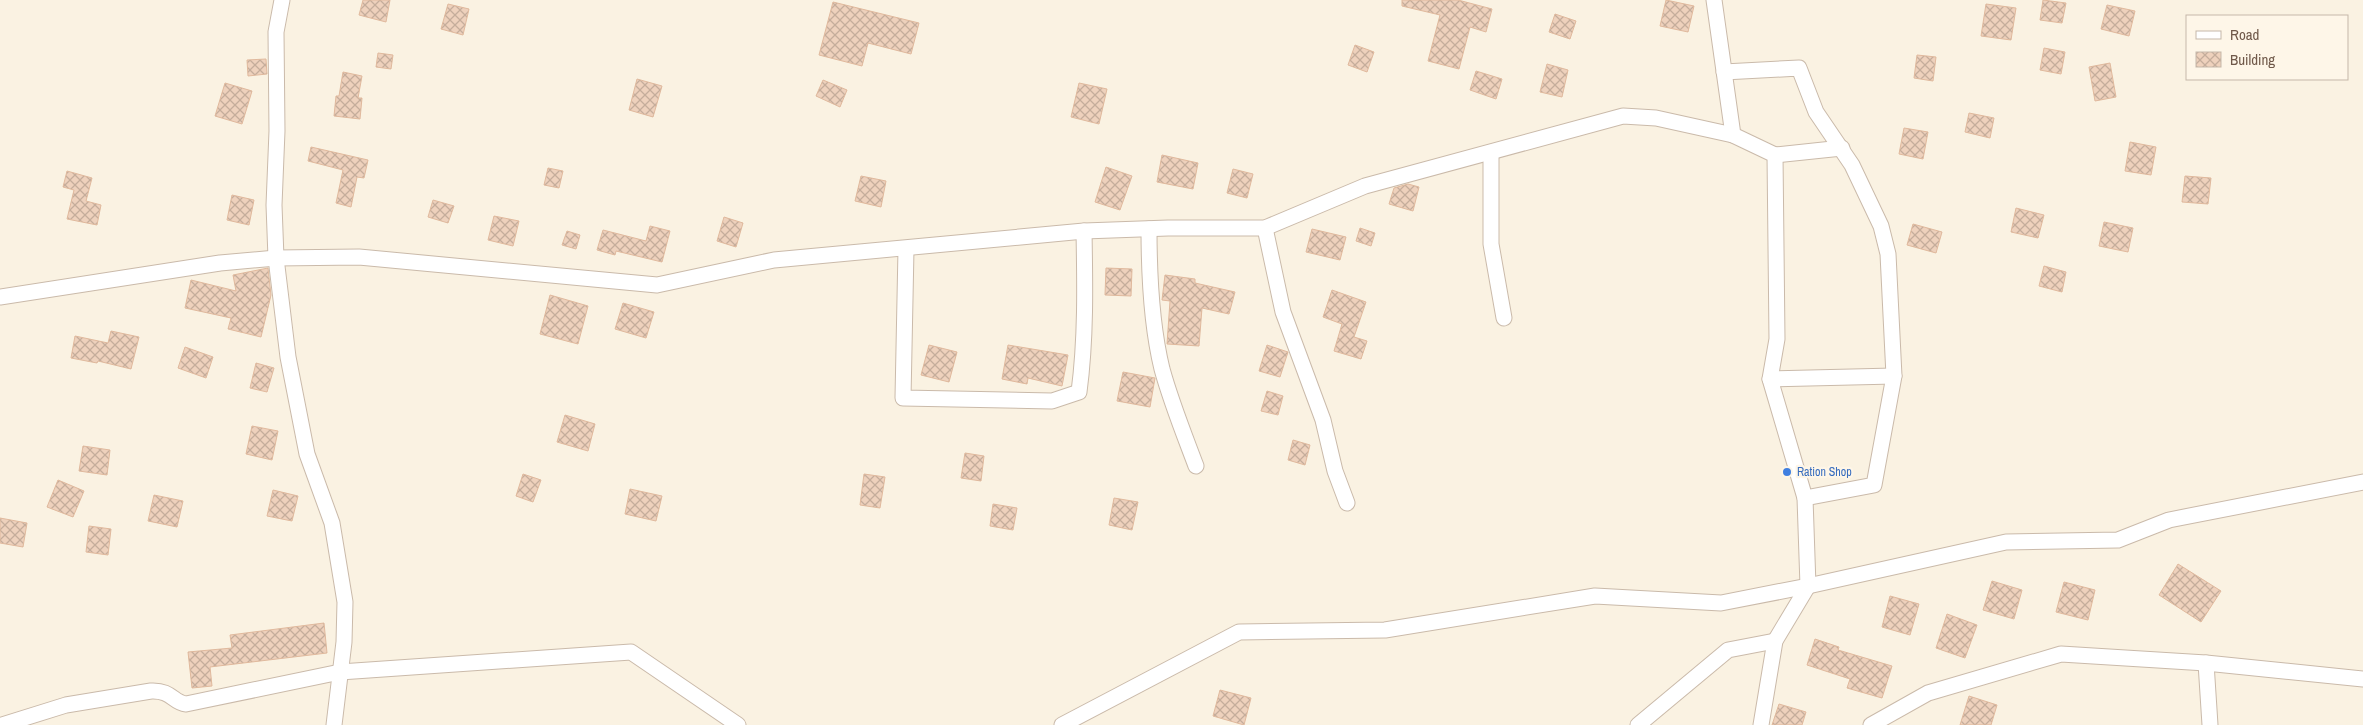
<svg xmlns="http://www.w3.org/2000/svg" width="2363" height="725" font-family="'Archivo Narrow',sans-serif">
  <style>
    .building { fill: url(#building-cross-hatch); stroke: #e0b99d }
    .lines { fill: none; stroke-linecap: round; stroke-linejoin: round }
    .street-casing { stroke: #cabaaa; stroke-width: 17 }
    .street { stroke: #fff; stroke-width: 15 }
    .shop-dot { fill: #3f7fe0; stroke: #fef6e8; stroke-width: 2 }
    .labels { text-anchor: middle; stroke-width: 4.5; stroke-linejoin: round; paint-order: stroke }
    .shop-label { font-size: 12px; fill: #366cbe; stroke: #fef6e8; text-anchor: start }
  </style>
  <defs>
    <pattern id="building-cross-hatch" width="8" height="8" patternUnits="userSpaceOnUse" patternTransform="scale(1.25)"><rect width="8" height="8" fill="#eed1bc"/><path d="M0 0l8 8M0 8l8-8" fill="none" stroke="#c5ad9b"/></pattern>
  </defs>
  <rect width="100%" height="100%" fill="#faf2e2"/>
  <g class="building">
    <path d="M363,0H390L386,22L359,15Z"/>
    <path d="M1402,0H1458L1492,9L1486,32L1470,27L1459,69L1428,61L1440,15L1402,6Z"/>
    <path d="M1666,0L1694,6L1688,32L1660,26Z"/>
    <path d="M2043,0L2066,3L2062,23L2040,20Z"/>
    <path d="M833,2L919,23L911,54L868,43L862,66L819,55Z"/>
    <path d="M448,4L469,9L463,35L441,29Z"/>
    <path d="M1986,4L2016,8L2011,40L1981,36Z"/>
    <path d="M2107,5L2135,11L2129,36L2101,29Z"/>
    <path d="M1555,14L1576,21L1570,39L1549,32Z"/>
    <path d="M1355,45L1374,52L1367,72L1348,65Z"/>
    <path d="M2044,48L2065,52L2061,74L2040,70Z"/>
    <path d="M378,53L393,55L391,69L376,67Z"/>
    <path d="M1917,55L1936,57L1933,81L1914,78Z"/>
    <path d="M266,59L267,74L248,76L247,60Z"/>
    <path d="M2110,63L2116,97L2095,101L2089,67Z"/>
    <path d="M1547,64L1568,70L1562,97L1540,92Z"/>
    <path d="M1476,71L1502,79L1496,99L1470,90Z"/>
    <path d="M343,72L362,76L358,98H362L360,119L334,116L336,96H339Z"/>
    <path d="M637,79L662,86L653,117L629,110Z"/>
    <path d="M823,80L847,90L840,107L816,96Z"/>
    <path d="M225,83L252,91L242,124L215,116Z"/>
    <path d="M1079,83L1107,89L1099,124L1071,117Z"/>
    <path d="M1969,113L1994,118L1990,138L1965,132Z"/>
    <path d="M1904,128L1928,132L1923,159L1899,154Z"/>
    <path d="M2130,142L2156,147L2151,175L2125,171Z"/>
    <path d="M311,147L368,160L364,178L357,177L351,207L336,203L343,170L308,161Z"/>
    <path d="M1162,155L1198,163L1193,189L1157,182Z"/>
    <path d="M1106,167L1132,176L1120,210L1095,202Z"/>
    <path d="M548,168L563,171L559,188L544,185Z"/>
    <path d="M1233,169L1253,174L1247,198L1227,193Z"/>
    <path d="M67,171L92,178L86,201L101,205L97,225L67,219L74,190L63,187Z"/>
    <path d="M861,176L886,181L881,207L855,201Z"/>
    <path d="M2185,176L2211,178L2208,204L2182,202Z"/>
    <path d="M1408,184L1419,187L1413,211L1389,204L1394,188Z"/>
    <path d="M232,195L254,200L249,225L227,220Z"/>
    <path d="M433,200L454,206L448,223L428,217Z"/>
    <path d="M2016,208L2044,215L2038,238L2011,232Z"/>
    <path d="M494,216L519,221L513,246L488,240Z"/>
    <path d="M724,217L743,223L736,247L717,241Z"/>
    <path d="M2104,222L2133,228L2128,252L2099,246Z"/>
    <path d="M1913,224L1942,232L1936,253L1907,245Z"/>
    <path d="M650,226L670,231L662,262L616,251L615,255L597,250L603,230L646,241Z"/>
    <path d="M1360,228L1375,233L1371,246L1356,241Z"/>
    <path d="M1312,229L1346,237L1340,260L1306,252Z"/>
    <path d="M567,231L580,235L576,249L562,245Z"/>
    <path d="M2044,266L2066,272L2062,292L2039,286Z"/>
    <path d="M268,268L271,295L261,337L228,329L231,318L185,308L191,280L236,291L233,275Z"/>
    <path d="M1106,268L1132,269L1131,296L1105,295Z"/>
    <path d="M1165,275L1195,279V283L1235,292L1229,314L1202,308L1199,346L1167,344L1170,301L1162,300Z"/>
    <path d="M1332,290L1366,302L1354,337L1367,341L1361,359L1334,351L1342,324L1323,317Z"/>
    <path d="M550,295L588,306L578,344L540,334Z"/>
    <path d="M623,303L654,312L646,338L615,329Z"/>
    <path d="M111,331L139,337L131,369L98,361L97,363L71,358L75,336L108,343Z"/>
    <path d="M929,345L957,352L949,382L921,375Z"/>
    <path d="M1008,345L1068,355L1062,386L1028,378L1027,384L1002,379Z"/>
    <path d="M1267,345L1288,352L1280,377L1259,371Z"/>
    <path d="M185,347L213,357L206,378L178,368Z"/>
    <path d="M256,363L274,368L267,392L250,388Z"/>
    <path d="M1123,372L1155,378L1150,407L1117,401Z"/>
    <path d="M1267,391L1283,396L1278,415L1261,411Z"/>
    <path d="M565,415L595,424L588,451L557,442Z"/>
    <path d="M252,426L278,431L272,460L246,454Z"/>
    <path d="M1293,440L1310,445L1305,465L1288,460Z"/>
    <path d="M83,446L110,450L107,475L79,471Z"/>
    <path d="M965,453L984,456L981,481L961,478Z"/>
    <path d="M523,474L541,480L533,502L516,496Z"/>
    <path d="M864,474L885,477L880,508L860,505Z"/>
    <path d="M58,480L84,491L73,517L47,507Z"/>
    <path d="M630,489L662,496L656,521L625,514Z"/>
    <path d="M273,490L298,496L292,521L267,516Z"/>
    <path d="M154,495L183,501L177,527L148,521Z"/>
    <path d="M1114,498L1138,502L1132,530L1109,525Z"/>
    <path d="M993,504L1017,508L1013,530L990,526Z"/>
    <path d="M0,518L27,523L23,547L0,543Z"/>
    <path d="M89,526L111,529L108,555L86,552Z"/>
    <path d="M2178,564L2221,591L2201,622L2159,595Z"/>
    <path d="M1992,581L2022,590L2014,619L1983,610Z"/>
    <path d="M2064,582L2095,590L2088,620L2056,612Z"/>
    <path d="M1890,596L1919,604L1910,635L1882,627Z"/>
    <path d="M1947,614L1977,625L1965,658L1936,648Z"/>
    <path d="M324,623L327,653L210,667L212,686L192,688L188,652L232,648L230,635Z"/>
    <path d="M1815,639L1839,647L1838,650L1892,666L1882,698L1847,688L1850,679L1807,665Z"/>
    <path d="M1220,690L1251,698L1244,725L1213,716Z"/>
    <path d="M1969,696L1997,705L1991,725H1960Z"/>
    <path d="M1779,704L1806,712L1802,725H1772Z"/>
  </g>
  <g class="lines">
    <defs>
      <g id="street">
        <path d="M282,0L276,32L277,131L274,205L276,258L288,357L307,454L332,523L345,602L344,642L334,725"/>
        <path d="M1714,0L1733,135L1775,155L1777,339L1770,379L1805,498L1808,586L1775,641L1761,725"/>
        <path d="M1724,72L1799,68L1816,112L1852,165L1881,226L1888,254L1894,376L1874,485L1805,498"/>
        <path d="M1491,153V244L1504,318"/>
        <path d="M1775,155L1842,148"/>
        <path d="M1265,228L1283,312L1323,420L1335,471L1347,503"/>
        <path d="M1149,229C1149,275 1151,324 1162,369C1171,402 1184,434 1196,466"/>
        <path d="M906,249L903,398L1052,401L1079,392C1086,339 1085,285 1084,231"/>
        <path d="M0,297L220,263L276,258L359,257L657,285L774,260L1084,231L1168,228H1265L1365,186L1623,116L1656,118L1733,135"/>
        <path d="M1770,379L1894,376"/>
        <path d="M2206,663L2210,725"/>
        <path d="M2,725L66,705L151,691C172,690 173,703 186,704L340,672L631,652L738,725"/>
        <path d="M1062,725L1239,632L1385,630L1595,596L1721,603L1808,586L2006,542L2118,540L2169,520L2363,482"/>
        <path d="M1638,725L1728,650L1775,641"/>
        <path d="M1871,725L1928,693L2061,654L2206,663L2363,679"/>
      </g>
    </defs>
    <use href="#street" class="street-casing"/>
    <use href="#street" class="street"/>
  </g>
  <circle class="shop-dot" cx="1787" cy="472" r="5"/>
  <g class="labels">
    <g class="shop-label">
      <text x="1797" y="476">Ration Shop</text>
    </g>
  </g>
  <rect x="2186" y="15" width="162" height="65" fill="#fef6e8" stroke="#c5b7a9"/>
  <rect x="2196" y="31" width="25" height="8" fill="#ffffff" stroke="#c5b7a9"/>
  <text x="2230" y="40" font-size="15" fill="#70594a">Road</text>
  <rect x="2196" y="52" width="25" height="15" fill="url(#building-cross-hatch)" stroke="#c5b7a9"/>
  <text x="2230" y="65" font-size="15" fill="#70594a">Building</text>
</svg>
